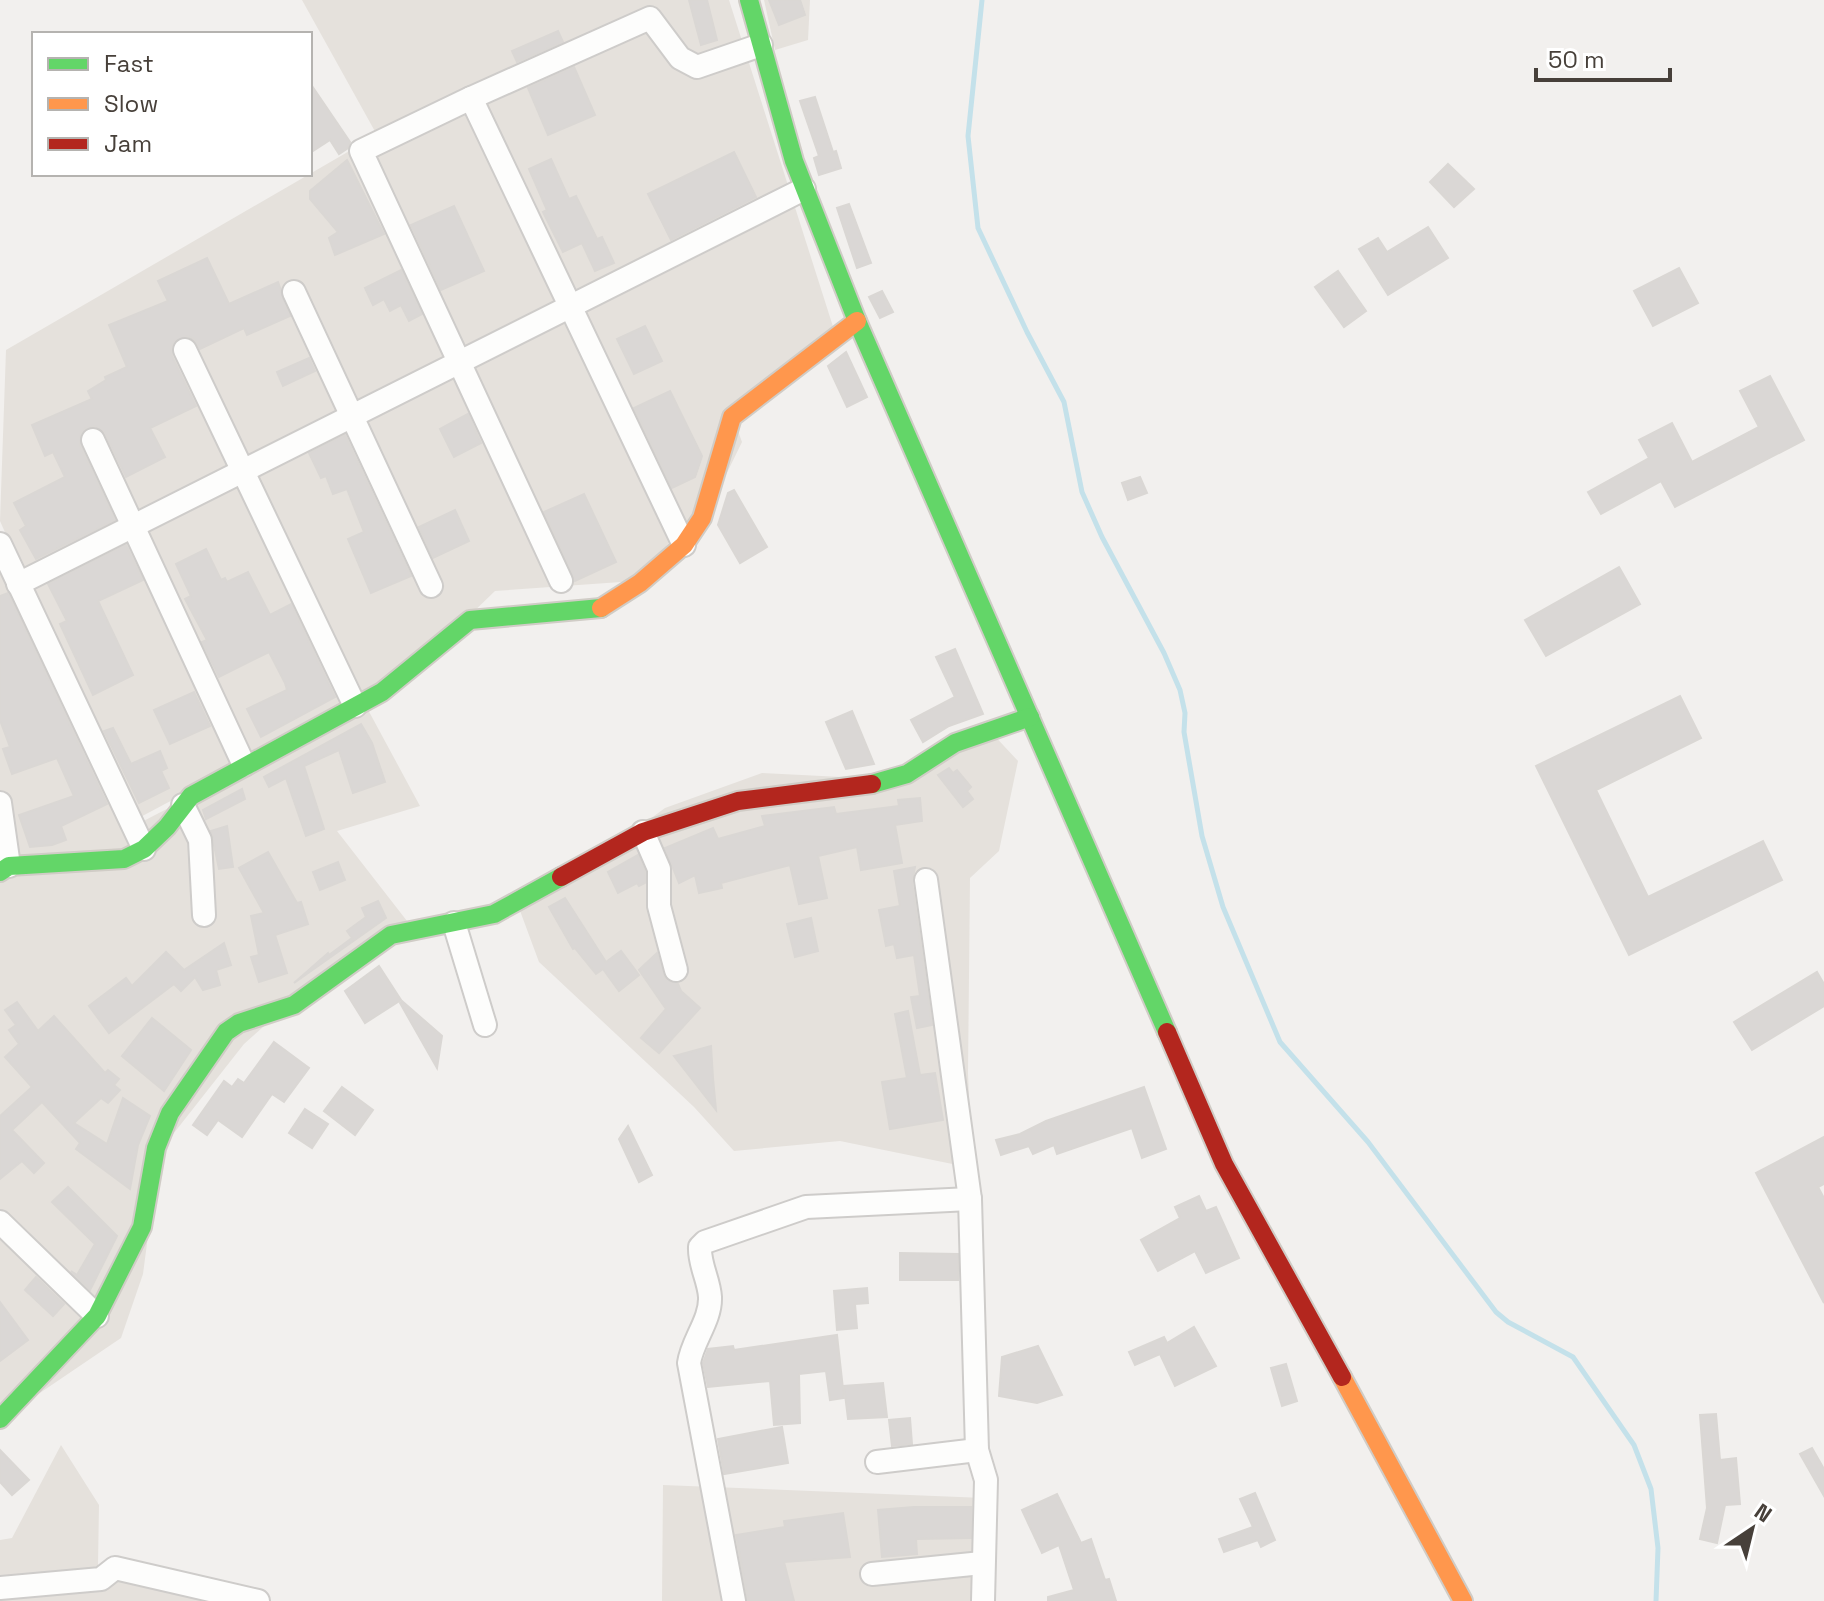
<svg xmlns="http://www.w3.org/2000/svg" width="1824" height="1601" font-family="'Space Grotesk',sans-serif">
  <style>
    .residential { fill: #e5e1dc }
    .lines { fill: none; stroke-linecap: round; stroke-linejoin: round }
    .stream { stroke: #c4e1ea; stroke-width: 5 }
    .building { fill: #dad7d5; stroke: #dad7d4; stroke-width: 2 }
    .street-casing { stroke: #ceccca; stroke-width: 26 }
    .fast-casing { stroke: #d0ccc6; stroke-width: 22 }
    .slow-casing { stroke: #d0ccc6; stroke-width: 22 }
    .jam-casing { stroke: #d0ccc6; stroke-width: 22 }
    .street { stroke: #fdfdfc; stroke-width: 22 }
    .fast { stroke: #63d668; stroke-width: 18 }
    .slow { stroke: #ff974d; stroke-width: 18 }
    .jam { stroke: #b3261e; stroke-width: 18 }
  </style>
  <rect width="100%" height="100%" fill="#f2f0ee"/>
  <g class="residential">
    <path d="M302,0H729L836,336L733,417L742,442L721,485L635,581L495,591L409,674L133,821L0,521L6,350L377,135Z"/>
    <path d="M764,0H810L808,40L775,50Z"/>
    <path d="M0,545L130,828L366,706L420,806L337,831L407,921L289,1004L244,1044L159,1152L143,1274L121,1338L0,1420Z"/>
    <path d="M990,731L1018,761L999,851L970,878L968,1073L972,1168L840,1141L734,1151L694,1107L539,962L519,908L579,871L665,808L762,773L901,780Z"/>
    <path d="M61,1445L99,1505L98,1565L261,1601H0V1540L12,1538Z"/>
    <path d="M663,1485L984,1498L986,1601H662Z"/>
  </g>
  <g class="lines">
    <path class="stream" d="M982,0L968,136L978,228L1027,332L1064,402L1082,492L1102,537L1164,653L1180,690L1185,713L1184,732L1202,836L1223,907L1280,1042L1368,1142L1496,1312L1508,1322L1573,1357L1634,1445L1651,1489L1658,1548L1656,1601"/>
  </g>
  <g class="building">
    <path d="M689,0H707L717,40L701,45Z"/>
    <path d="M769,0H800L805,15L779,25Z"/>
    <path d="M558,31L563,42L517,62L512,51Z"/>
    <path d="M574,67L595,115L548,135L528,88Z"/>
    <path d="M310,83L350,142L348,148L339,154L330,140L310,153Z"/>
    <path d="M815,97L833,152L836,151L841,168L819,175L814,158L819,156L800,101Z"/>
    <path d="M734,152L756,197L671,240L648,194Z"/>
    <path d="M551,159L569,199L576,196L597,239L602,237L614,263L595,271L582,243L563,252L543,212L547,210L529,169Z"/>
    <path d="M347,160L384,234L335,255L329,238L338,232L310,199V191Z"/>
    <path d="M1448,164L1474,189L1454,207L1430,182Z"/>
    <path d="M849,204L871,263L857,268L837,208Z"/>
    <path d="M454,206L484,271L441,290L411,225Z"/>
    <path d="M1428,227L1448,258L1388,295L1359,249L1378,238L1387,252Z"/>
    <path d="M207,258L229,304L278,282L290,316L247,335L244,328L200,349L194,339L187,336L174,342L171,348L172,356L196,406L150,428L165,457L126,477L105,433L95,426L86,428L81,433L80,445L115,520L36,559L20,530L26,526L14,503L65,477L53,452L45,456L32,425L92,399L88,391L106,380L105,377L127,367L109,325L168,301L158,281Z"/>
    <path d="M1679,268L1698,303L1653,326L1634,291Z"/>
    <path d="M401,270L422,314L409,321L401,305L390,311L384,299L373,305L365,288Z"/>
    <path d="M1338,271L1366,311L1344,327L1315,287Z"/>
    <path d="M882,291L893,312L880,318L869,297Z"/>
    <path d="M645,326L662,361L634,374L617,339Z"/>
    <path d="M846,352L867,397L847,407L828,366Z"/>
    <path d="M309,358L315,371L283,386L277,372Z"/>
    <path d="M1770,376L1804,440L1675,507L1661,481L1601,514L1588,492L1649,458L1639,440L1672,423L1692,462L1759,427L1740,391Z"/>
    <path d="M670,391L702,456L695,477L672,488L634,408Z"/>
    <path d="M468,414L481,443L454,457L440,429Z"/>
    <path d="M345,435L411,576L371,593L348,539L364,532L347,489L333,494L326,476L321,478L309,453Z"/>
    <path d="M1140,477L1147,493L1128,500L1122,483Z"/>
    <path d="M734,490L767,547L740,563L718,525L728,493Z"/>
    <path d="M584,494L616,562L575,581L544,512Z"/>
    <path d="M455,510L469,541L433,558L419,527Z"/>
    <path d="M126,545L143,580L98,601L133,675L93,695L60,624L67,621L48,584Z"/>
    <path d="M206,549L221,580L225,578L227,582L248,572L270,615L291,604L335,697L261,737L247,709L287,690L285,683L269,652L219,677L202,642L207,640L185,599L191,596L176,564Z"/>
    <path d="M1619,567L1640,604L1546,656L1525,620Z"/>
    <path d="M8,593L107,804L61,826L66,840L52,845L30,847L19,815L74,796L57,758L12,774L3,749L10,747L0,720V596Z"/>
    <path d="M955,649L983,714L949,726L923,742L911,720L955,697L936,657Z"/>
    <path d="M194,692L210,726L170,744L154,710Z"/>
    <path d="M1680,696L1701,738L1596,790L1648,897L1763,841L1782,880L1629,955L1536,766Z"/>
    <path d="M852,711L874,764L846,769L826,722Z"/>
    <path d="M361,724L372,743L385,782L353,793L339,750L304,766L324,829L306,836L286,778L269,787L264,777Z"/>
    <path d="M113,728L131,764L160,751L167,768L161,771L169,788L139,803L104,731Z"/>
    <path d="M949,768L953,773L957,770L971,787L967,791L973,799L963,807L938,775Z"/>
    <path d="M242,789L245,799L206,819L203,810Z"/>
    <path d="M920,798L922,821L895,825L902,863L861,870L857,847L818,856L827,898L799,904L790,865L721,883L722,888L699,893L695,875L679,883L665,848L713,828L718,839L765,826L762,816L834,807L836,814L899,806L898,800Z"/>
    <path d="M227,826L233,867L219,869L211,831Z"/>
    <path d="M268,852L297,903L301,902L308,924L275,935L287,973L259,982L251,957L259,955L251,916L264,913L239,868Z"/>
    <path d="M638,855L645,872V883L639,886L637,883L618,893L608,872Z"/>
    <path d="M338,862L345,880L320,890L313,872Z"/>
    <path d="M915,867L912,882L932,1025L917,1028L911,997L920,996L914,955L897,958L894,944L886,946L879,910L900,906L894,871Z"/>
    <path d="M565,898L606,962L621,951L639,975L619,991L603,969L596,974L575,948L573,949L549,907Z"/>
    <path d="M378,901L386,918L294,983L328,953L329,955L352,938L347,931L366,917L362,908Z"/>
    <path d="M811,918L818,951L795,957L787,924Z"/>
    <path d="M224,943L231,965L216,970L220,985L203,990L195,977L181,991L174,984L109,1033L89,1006L126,978L132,986L166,952L184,970Z"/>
    <path d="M657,953L666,979L678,984L681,991L700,1008L659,1053L641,1038L666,1009L639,970Z"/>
    <path d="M379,966L401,1000L365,1023L345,991Z"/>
    <path d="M1817,972L1824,984V1006L1752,1050L1734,1022Z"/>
    <path d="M402,1001L442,1036L437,1068L400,1003Z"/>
    <path d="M17,1002L38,1031L54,1016L105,1073L108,1070L119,1079L114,1085L120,1090L108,1103L101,1098L74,1123L107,1144L123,1098L150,1116L138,1145L130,1189L76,1149L80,1143L42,1102L12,1130L44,1163L34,1173L22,1161L0,1179V1116L32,1087L5,1057L19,1044L9,1030L16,1025L5,1010Z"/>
    <path d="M908,1011L920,1075L935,1073L943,1120L890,1129L882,1082L907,1078L895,1014Z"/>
    <path d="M152,1018L191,1050L164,1091L122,1056Z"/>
    <path d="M274,1042L309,1068L284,1102L272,1094L242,1137L218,1120L207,1135L193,1125L224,1081L232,1087L238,1079L244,1083Z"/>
    <path d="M711,1046L713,1078L716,1110L674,1056Z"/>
    <path d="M342,1087L373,1110L355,1135L324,1111Z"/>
    <path d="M1144,1087L1166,1149L1142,1158L1132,1128L1057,1154L1054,1145L1033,1154L1029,1146L1001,1155L996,1140L1020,1134L1046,1121Z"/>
    <path d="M305,1109L328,1124L312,1148L289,1133Z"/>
    <path d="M628,1126L652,1175L639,1182L619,1139Z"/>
    <path d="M1824,1137V1184L1818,1187L1824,1198V1303L1756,1173Z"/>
    <path d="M68,1187L117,1236L90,1290L71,1271L77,1275L95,1244L52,1202Z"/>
    <path d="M1199,1196L1206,1211L1216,1207L1239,1258L1206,1273L1195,1251L1158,1271L1141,1240L1180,1218L1175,1207Z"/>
    <path d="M900,1253L958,1254V1280H900Z"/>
    <path d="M36,1277L64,1304L53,1316L25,1290Z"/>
    <path d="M867,1288L868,1303L855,1304L857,1328L837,1330L834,1291Z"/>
    <path d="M0,1302L28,1340L0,1361Z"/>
    <path d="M1194,1327L1216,1366L1175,1386L1160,1354L1135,1365L1129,1352L1164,1337L1167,1343Z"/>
    <path d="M837,1335L844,1398L830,1400L826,1371L799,1374L800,1423L774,1425L770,1381L708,1387L703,1363L708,1349L733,1346L734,1350Z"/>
    <path d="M1038,1346L1062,1395L1037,1403L999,1396L1002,1357Z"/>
    <path d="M1286,1364L1297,1401L1282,1406L1271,1368Z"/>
    <path d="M883,1383L887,1417L848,1419L844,1386Z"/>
    <path d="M1716,1414L1720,1460L1736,1458L1740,1504L1725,1505L1717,1543L1700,1539L1707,1508L1700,1415Z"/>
    <path d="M910,1418L912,1444L892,1446L889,1420Z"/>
    <path d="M782,1427L788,1463L724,1474L718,1439Z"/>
    <path d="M1812,1448L1824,1469V1496L1800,1454Z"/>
    <path d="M0,1450L29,1480L12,1495L0,1482Z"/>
    <path d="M1255,1493L1275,1540L1261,1547L1258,1540L1224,1552L1219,1539L1253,1527L1240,1499Z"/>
    <path d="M1057,1494L1081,1543L1091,1539L1105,1580L1109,1579L1116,1601H1048V1597L1074,1590L1059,1545L1042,1553L1022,1510Z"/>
    <path d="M914,1507H971V1538L916,1539L917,1554L882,1557L878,1510Z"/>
    <path d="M843,1513L850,1557L784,1562L794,1601H748L736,1535L785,1527L784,1521Z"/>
  </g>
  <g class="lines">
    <defs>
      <g id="street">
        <path d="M471,98L684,545"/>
        <path d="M294,292L431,586"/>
        <path d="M185,350L355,706"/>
        <path d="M93,440L244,765"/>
        <path d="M0,544L144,849"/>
        <path d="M561,581L361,151L471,98L650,18L680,58L697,67L761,45"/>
        <path d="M18,584L804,189"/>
        <path d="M0,803L9,866"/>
        <path d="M183,805L200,840L204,915"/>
        <path d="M643,832L659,869V906L676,970"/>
        <path d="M926,880L970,1199L977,1450L986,1480L983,1601"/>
        <path d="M454,923L485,1025"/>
        <path d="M0,1222L97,1316"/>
        <path d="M877,1462L977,1450"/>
        <path d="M872,1574L982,1563"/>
        <path d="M0,1588L101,1579L115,1568L258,1601"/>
        <path d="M734,1601L689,1363C692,1341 711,1320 710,1297C709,1280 699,1264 700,1247L705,1242L806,1207L970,1199"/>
      </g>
      <g id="fast">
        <path d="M749,0L794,161L857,321L1167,1032"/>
        <path d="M872,784L907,774L955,743L1030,717"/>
        <path d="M0,872L9,866L124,859L144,849L167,827L191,796L382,692L470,620L601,608"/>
        <path d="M0,1419L97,1316L142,1227L156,1148L170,1113L226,1032L239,1023L294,1005L391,935L494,914L561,877"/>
      </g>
      <g id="slow">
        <path d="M601,608L640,583L684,545L702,518L732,417L857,321"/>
        <path d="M1342,1377L1463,1601"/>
      </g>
      <g id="jam">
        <path d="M561,877L643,832L738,801L872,784"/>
        <path d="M1167,1032L1224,1164L1342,1377"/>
      </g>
    </defs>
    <use href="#street" class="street-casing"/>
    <use href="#fast" class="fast-casing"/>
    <use href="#slow" class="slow-casing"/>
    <use href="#jam" class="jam-casing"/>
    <use href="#street" class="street"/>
    <use href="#fast" class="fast"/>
    <use href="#slow" class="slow"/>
    <use href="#jam" class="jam"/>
  </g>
  <rect x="32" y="32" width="280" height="144" fill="#ffffff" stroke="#b5b3b0" stroke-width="2"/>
  <rect x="48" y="58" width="40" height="12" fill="#63d668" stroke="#b5b3b0" stroke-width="2"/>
  <text x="104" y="72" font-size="24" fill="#47403a">Fast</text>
  <rect x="48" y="98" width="40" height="12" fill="#ff974d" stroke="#b5b3b0" stroke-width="2"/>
  <text x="104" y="112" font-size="24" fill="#47403a">Slow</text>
  <rect x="48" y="138" width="40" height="12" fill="#b3261e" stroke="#b5b3b0" stroke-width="2"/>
  <text x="104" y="152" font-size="24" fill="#47403a">Jam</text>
  <g transform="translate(1752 1529) rotate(35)" stroke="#ffffff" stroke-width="6" paint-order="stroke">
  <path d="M0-6L14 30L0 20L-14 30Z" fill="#47403a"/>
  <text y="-12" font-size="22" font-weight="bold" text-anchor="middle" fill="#47403a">N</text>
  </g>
  <path d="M1536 68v12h134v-12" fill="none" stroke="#47403a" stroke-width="4"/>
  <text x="1548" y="68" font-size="24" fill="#47403a" stroke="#ffffff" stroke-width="6" paint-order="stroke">50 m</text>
</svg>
